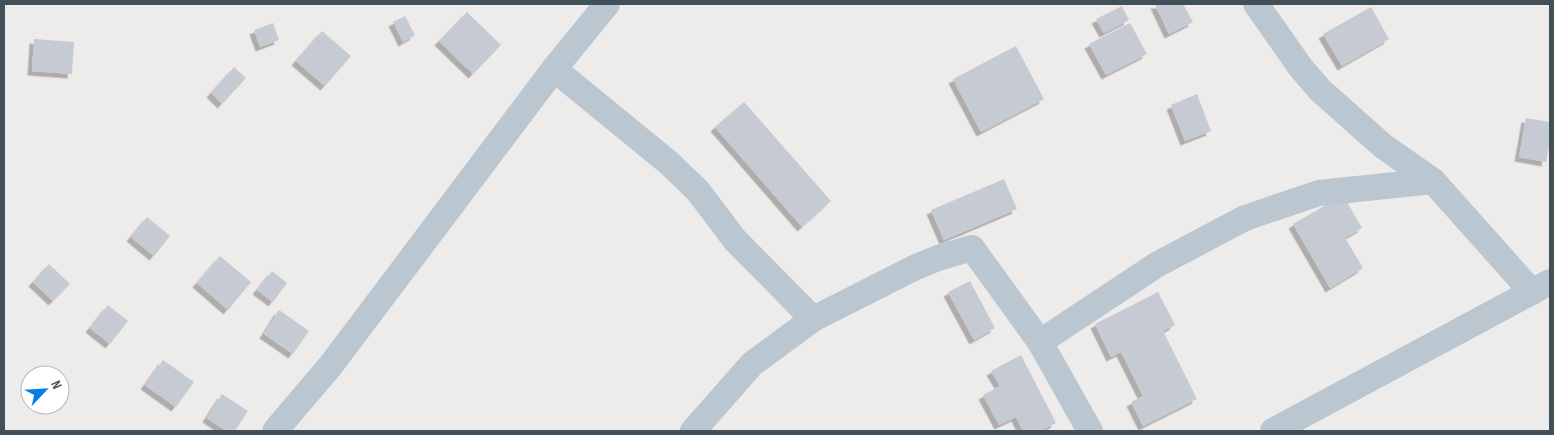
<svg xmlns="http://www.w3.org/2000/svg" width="1554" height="435" font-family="'Sofia Sans Condensed',sans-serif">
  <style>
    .building { fill: #c6cad2; filter: url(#shadow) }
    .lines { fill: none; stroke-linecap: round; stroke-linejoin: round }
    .minor { stroke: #bac7d0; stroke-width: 26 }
  </style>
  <defs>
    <filter id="shadow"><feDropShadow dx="-4.5" dy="4.5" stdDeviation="0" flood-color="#0004"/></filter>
  </defs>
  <rect width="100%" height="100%" fill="#eeebeb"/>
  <g class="building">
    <path d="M1155,4H1183L1193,22L1169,34Z"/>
    <path d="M1122,6L1129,20L1104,33L1096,19Z"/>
    <path d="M1371,7L1389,39L1342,66L1323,34Z"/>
    <path d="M467,12L501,45L473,74L439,41Z"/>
    <path d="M405,16L415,35L403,42L393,22Z"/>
    <path d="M273,23L279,40L260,47L254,30Z"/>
    <path d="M1130,23L1147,54L1106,75L1089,44Z"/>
    <path d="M322,31L351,56L325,86L296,61Z"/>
    <path d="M34,39L74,42L72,74L32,71Z"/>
    <path d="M1016,46L1044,99L981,132L953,79Z"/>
    <path d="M234,67L246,78L222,104L211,93Z"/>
    <path d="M1197,94L1211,131L1185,141L1171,105Z"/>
    <path d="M744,102L831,201L802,227L715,127Z"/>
    <path d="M1526,118L1550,122V140L1546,162L1519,157Z"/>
    <path d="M1004,179L1017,209L944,240L931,210Z"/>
    <path d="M1343,195L1362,228L1345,238L1363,268L1330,288L1293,224Z"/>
    <path d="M147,217L170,236L154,256L131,237Z"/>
    <path d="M220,256L251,282L228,310L197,283Z"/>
    <path d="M49,264L70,284L53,301L33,282Z"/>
    <path d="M272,271L287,283L273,302L257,290Z"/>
    <path d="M970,281L995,328L974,340L948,292Z"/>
    <path d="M1158,292L1175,325L1163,331L1197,399L1143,426L1131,402L1143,396L1121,352L1111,357L1095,324Z"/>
    <path d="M108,305L128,321L110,344L90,328Z"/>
    <path d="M279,310L309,331L293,354L264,334Z"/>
    <path d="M1021,355L1056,423L1040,431H1023L1016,417L999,425L983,395L1000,386L991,371Z"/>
    <path d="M163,360L194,382L176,407L145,385Z"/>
    <path d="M222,394L248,411L235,431H226L207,418Z"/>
  </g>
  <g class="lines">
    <g class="minor">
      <path d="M1256,4L1301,68L1320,90L1383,146L1433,181L1532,292"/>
      <path d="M554,69L669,163L698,191L735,240L813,319"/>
      <path d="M1040,342L1158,264L1245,218L1319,193L1433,181"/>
      <path d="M275,431L331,365L554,69L607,4"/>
      <path d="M693,431L752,364L813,319L916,267L938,258L972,248L1040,342L1090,431"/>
      <path d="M1273,431L1550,282"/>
    </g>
  </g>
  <rect width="1554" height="435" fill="none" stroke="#42505a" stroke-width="10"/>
  <g transform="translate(45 390) rotate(65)"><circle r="24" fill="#ffffff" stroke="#b3b9bd"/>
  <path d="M0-4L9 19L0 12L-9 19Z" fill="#087cea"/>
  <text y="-8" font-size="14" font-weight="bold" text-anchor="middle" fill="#42505a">N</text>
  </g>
</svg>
